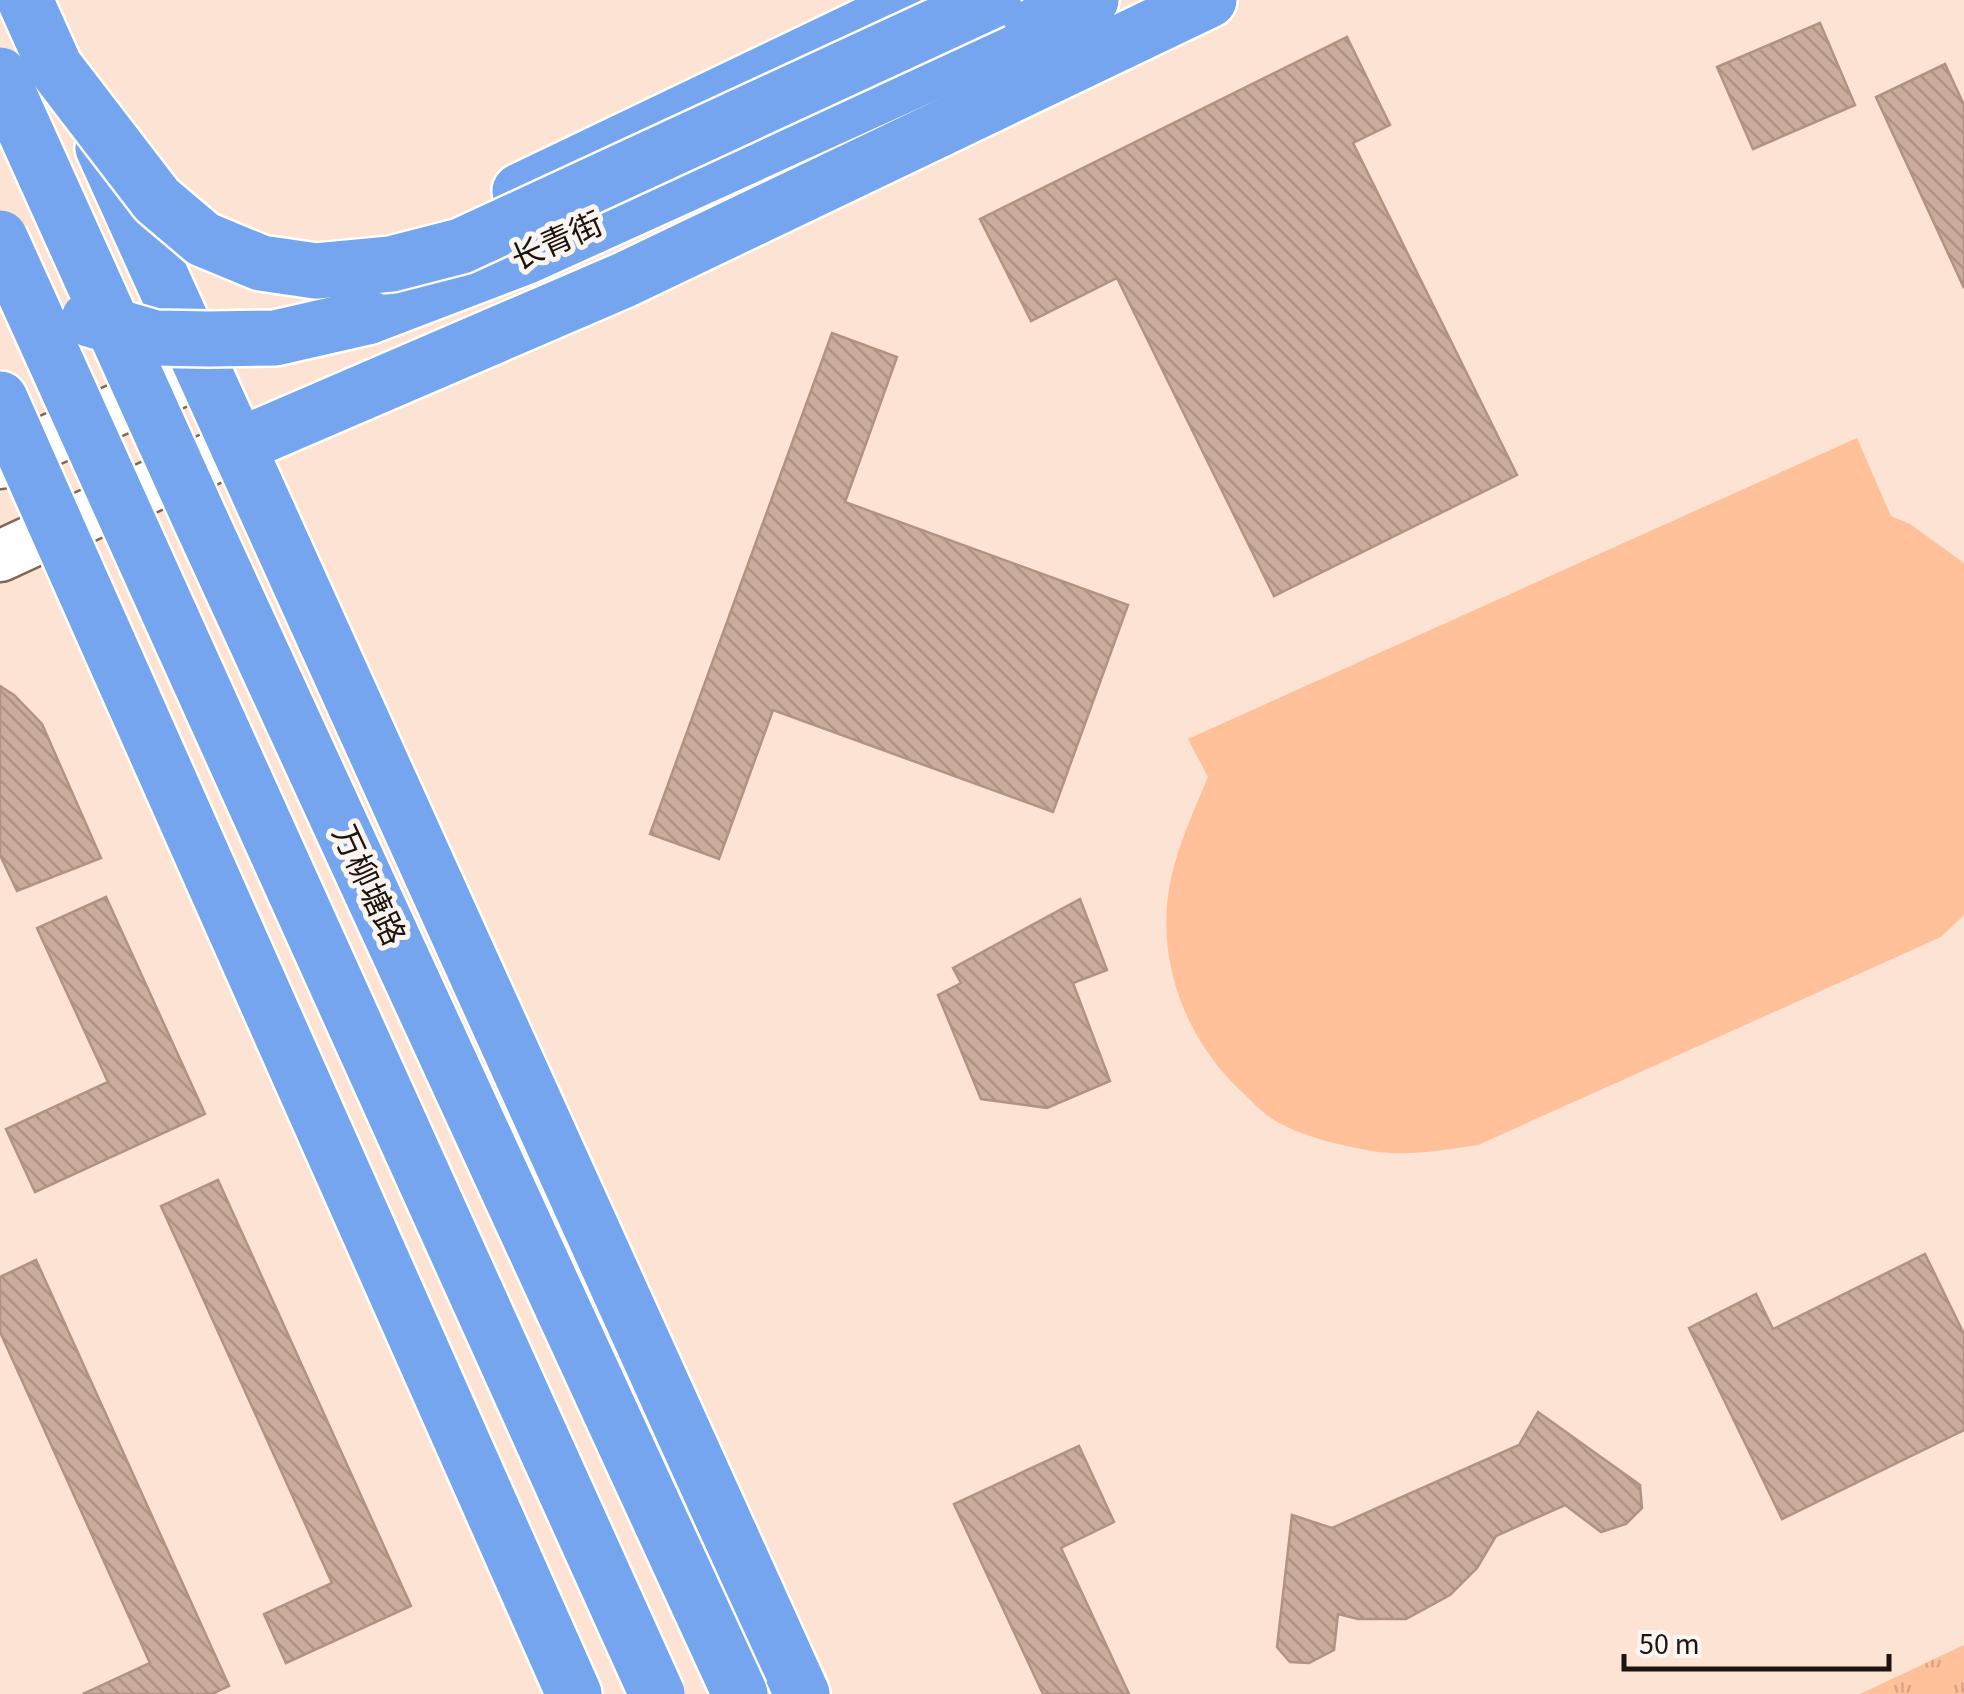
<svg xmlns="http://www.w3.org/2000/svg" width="1964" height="1694" font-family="'Source Sans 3','Noto Sans SC',sans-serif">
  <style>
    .park { fill: url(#park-tufts) }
    .pitch { fill: #ffc09a }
    .building { fill: url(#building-back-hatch); stroke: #b09382; stroke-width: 2.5 }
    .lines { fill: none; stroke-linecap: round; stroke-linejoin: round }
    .secondary-casing { stroke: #816555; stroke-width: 55 }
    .highway-casing { stroke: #fff; stroke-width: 60 }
    .secondary { stroke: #fff; stroke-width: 50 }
    .highway { stroke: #74a5ee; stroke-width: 55 }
    .highway-bridge-casing { stroke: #fff; stroke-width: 60; stroke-linecap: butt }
    .highway-bridge { stroke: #74a5ee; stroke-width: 55 }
    .labels { text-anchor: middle; stroke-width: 10; stroke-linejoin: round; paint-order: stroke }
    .street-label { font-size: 32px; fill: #1e130d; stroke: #fbf5f1 }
  </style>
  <defs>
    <pattern id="park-tufts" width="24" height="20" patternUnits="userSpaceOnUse" patternTransform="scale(2.5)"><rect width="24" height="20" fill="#ffc09a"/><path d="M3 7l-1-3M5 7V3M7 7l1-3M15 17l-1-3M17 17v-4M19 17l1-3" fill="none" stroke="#daa484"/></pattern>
    <pattern id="building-back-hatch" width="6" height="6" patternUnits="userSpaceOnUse" patternTransform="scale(2.5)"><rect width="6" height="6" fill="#caac9a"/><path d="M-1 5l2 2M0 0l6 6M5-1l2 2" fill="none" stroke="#ad9384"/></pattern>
  </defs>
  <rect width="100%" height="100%" fill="#fde3d4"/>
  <path class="park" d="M1964,1645V1694H1860Z"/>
  <path class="pitch" d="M1857,438L1891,516L1910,524L1964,563V915L1941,937L1478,1145C1443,1150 1407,1157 1372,1151C1339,1145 1299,1136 1271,1118C1260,1111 1251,1100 1242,1092C1184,1038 1154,957 1171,878C1179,843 1194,810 1208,777L1188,739Z"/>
  <g class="building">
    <path d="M1820,23L1855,105L1753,149L1717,67Z"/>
    <path d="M1347,37L1390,125L1353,143L1517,475L1274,596L1117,278L1031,321L980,219Z"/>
    <path d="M1945,64L1964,105V288L1876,97Z"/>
    <path d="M832,333L897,357L845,502L1128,605L1053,812L773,710L719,859L650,834Z"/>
    <path d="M0,686L14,695L42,724L101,858L17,891L0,855Z"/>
    <path d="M106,897L205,1114L35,1192L6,1129L108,1082L37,928Z"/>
    <path d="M1080,899L1107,970L1073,983L1110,1081L1047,1108L981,1099L938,995L961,983L953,968Z"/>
    <path d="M218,1180L411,1606L286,1663L264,1614L332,1583L161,1206Z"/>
    <path d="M1925,1254L1964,1334V1430L1782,1519L1689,1328L1756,1294L1773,1329Z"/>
    <path d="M36,1260L229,1686L212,1694H83L150,1663L0,1332V1277Z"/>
    <path d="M1538,1412L1640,1485L1642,1508L1626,1524L1601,1532L1565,1505L1496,1536L1477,1568L1450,1595L1406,1619H1358L1338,1614L1334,1650L1309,1663L1290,1662L1277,1647L1292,1515L1332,1528L1519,1445Z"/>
    <path d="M1079,1446L1114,1522L1061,1548L1129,1694H1043L954,1504Z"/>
  </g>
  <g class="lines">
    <defs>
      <g id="secondary">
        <path d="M0,463L204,370"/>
        <path d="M0,556L238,446"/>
      </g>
      <g id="highway">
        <path d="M103,148L802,1694"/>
        <path d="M520,191L919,0"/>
        <path d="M367,317L527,256L1091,0"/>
        <path d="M0,399L574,1694"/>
        <path d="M238,446L624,280L1209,0"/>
      </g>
    </defs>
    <use href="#secondary" class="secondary-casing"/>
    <use href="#highway" class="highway-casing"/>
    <use href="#secondary" class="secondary"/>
    <use href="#highway" class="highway"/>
    <defs>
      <g id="highway-bridge">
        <path d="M25,0L55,67L157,200L203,239L261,263L316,271L391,264L461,246L993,0"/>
        <path d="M0,75L200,519L740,1694"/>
        <path d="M0,238L657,1694"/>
        <path d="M89,319L155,338L209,339L275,338L367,317"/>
      </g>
    </defs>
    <use href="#highway-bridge" class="highway-bridge-casing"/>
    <use href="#highway-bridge" class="highway-bridge"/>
  </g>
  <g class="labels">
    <g class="street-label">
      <text transform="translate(557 241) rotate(-24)" y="11">长青街</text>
      <text transform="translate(369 885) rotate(65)" y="11">万柳塘路</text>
    </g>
  </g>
  <path d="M1624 1654v15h265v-15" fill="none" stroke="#1e130d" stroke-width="5"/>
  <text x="1639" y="1654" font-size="30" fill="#1e130d" stroke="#fbf5f1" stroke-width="8" paint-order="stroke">50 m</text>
</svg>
